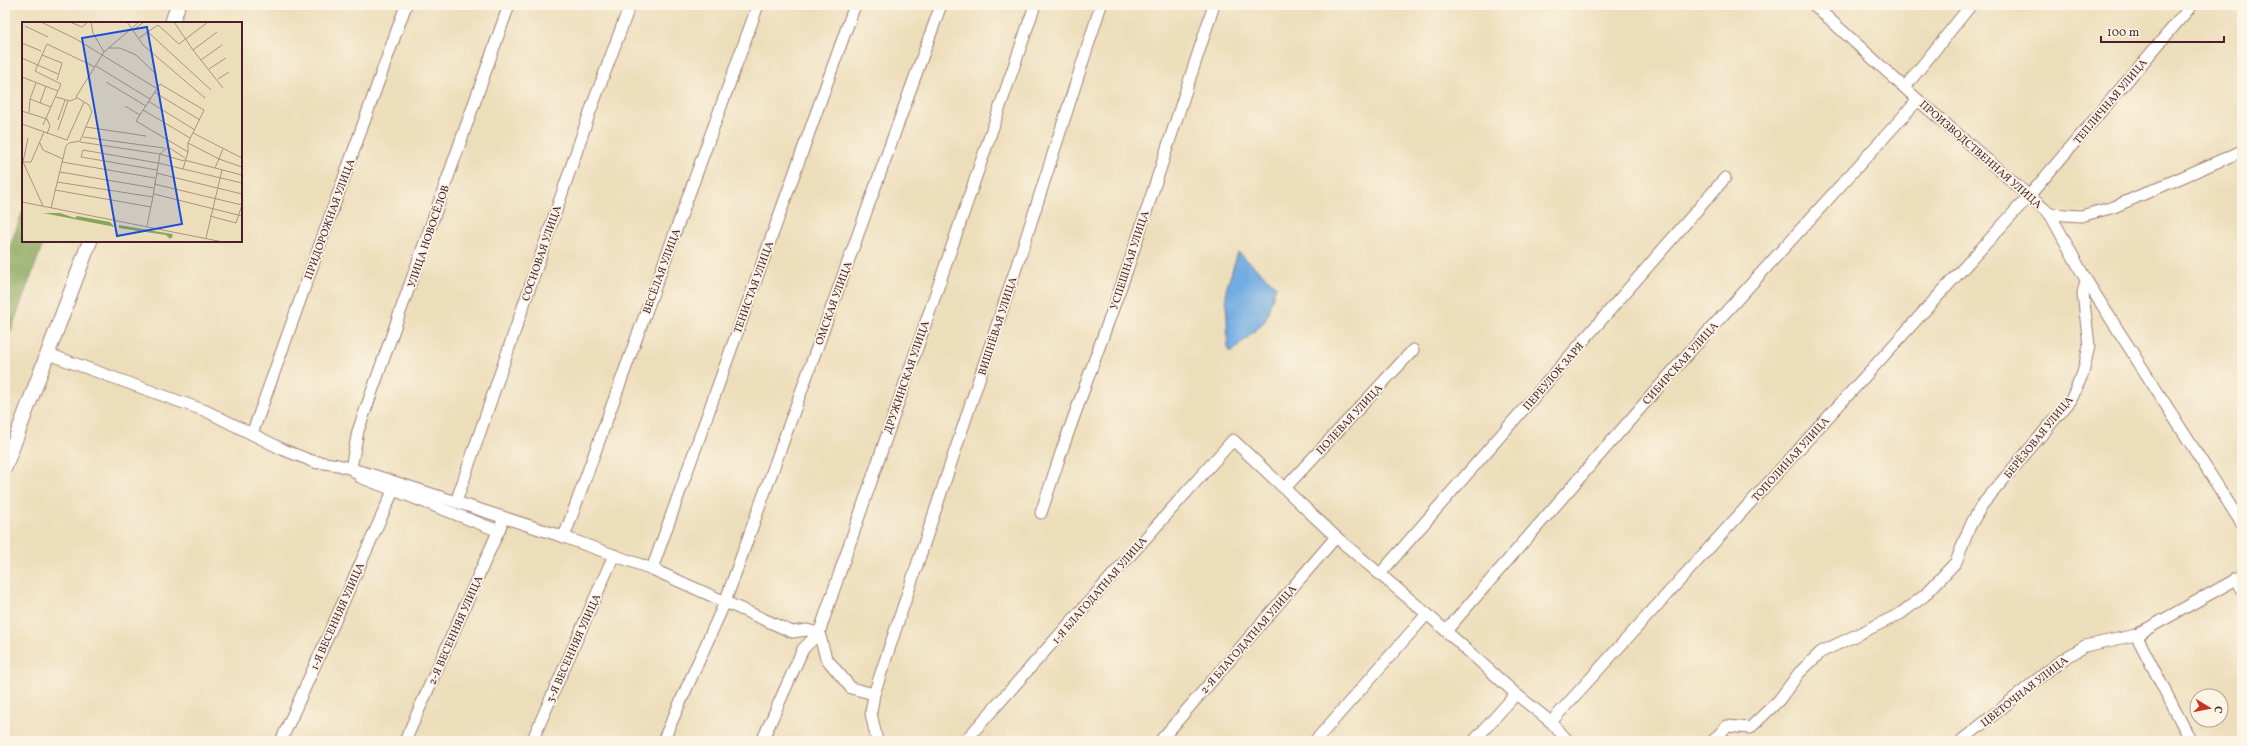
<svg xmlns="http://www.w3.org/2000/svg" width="2247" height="746" font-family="Vollkorn,serif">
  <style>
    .forest { fill: #88a65a; stroke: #696242 }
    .water { fill: #72ace2; stroke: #5e6686 }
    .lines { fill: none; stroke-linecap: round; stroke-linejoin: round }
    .minor-casing { stroke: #9c7e73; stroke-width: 13 }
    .major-casing { stroke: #9c7e73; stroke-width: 16 }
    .minor { stroke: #fff; stroke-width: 11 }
    .major { stroke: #fff; stroke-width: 14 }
    .labels { text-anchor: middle; stroke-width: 3.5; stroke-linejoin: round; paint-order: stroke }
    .street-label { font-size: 11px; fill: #4a1f2b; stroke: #fcf5e5 }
    .inset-road { fill: none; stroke: #ac9281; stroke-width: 1 }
    .view { fill: #1d4ed8; fill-opacity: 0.15; stroke: #1d4ed8; stroke-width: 2 }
    .inset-edge { fill: none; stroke: #4a1f2b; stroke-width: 2 }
  </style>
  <rect width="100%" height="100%" fill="#fcf5e5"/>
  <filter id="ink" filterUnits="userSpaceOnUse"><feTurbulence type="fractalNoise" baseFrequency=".025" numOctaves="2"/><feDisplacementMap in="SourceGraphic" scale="8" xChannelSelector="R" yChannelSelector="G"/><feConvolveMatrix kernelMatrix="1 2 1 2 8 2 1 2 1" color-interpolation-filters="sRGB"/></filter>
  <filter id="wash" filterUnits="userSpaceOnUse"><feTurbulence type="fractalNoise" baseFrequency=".012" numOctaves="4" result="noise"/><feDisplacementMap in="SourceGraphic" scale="16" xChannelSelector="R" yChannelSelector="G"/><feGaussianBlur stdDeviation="0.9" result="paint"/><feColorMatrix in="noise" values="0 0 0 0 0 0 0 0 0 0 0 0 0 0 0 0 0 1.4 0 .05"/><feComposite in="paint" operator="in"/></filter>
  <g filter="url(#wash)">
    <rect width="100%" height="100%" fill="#eddebb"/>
    <path class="forest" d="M23,211V241H44L5,346V259Z"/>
    <path class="water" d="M1238,252L1276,286L1265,321L1231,353L1228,348L1226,290Z"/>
  </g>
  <g filter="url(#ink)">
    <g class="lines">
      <defs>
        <g id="minor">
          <path d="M1814,5L1918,100L2050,214L2081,216L2114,207L2242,151"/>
          <path d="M1905,87L1971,5"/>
          <path d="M2050,214L2086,280L2242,524"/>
          <path d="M48,354L206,411L284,450L317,463"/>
          <path d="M252,434L406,5"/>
          <path d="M311,461L338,465L376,476L564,537L652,569L792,632L807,630L819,633L826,658L851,688L874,694L871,713L877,741"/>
          <path d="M356,473L351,468L358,431L509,5"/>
          <path d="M360,477L499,531"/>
          <path d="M1285,488L1413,350"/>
          <path d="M456,502L590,112L630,5"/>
          <path d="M1041,513L1063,447L1127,270L1214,5"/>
          <path d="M564,537L758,5"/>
          <path d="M652,569L855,5"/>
          <path d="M1380,574L1725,178"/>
          <path d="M2236,578L2242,589"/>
          <path d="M1446,631L1685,357L1918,100"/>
          <path d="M2136,635L2191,741"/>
          <path d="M874,694L1025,241L1101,5"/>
          <path d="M1551,722L2028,197L2192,5"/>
          <path d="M281,741L393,491"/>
          <path d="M405,741L501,525"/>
          <path d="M532,741L614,555"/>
          <path d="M663,741L725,602L941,5"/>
          <path d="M762,741L803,649L819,633L1035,5"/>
          <path d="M965,741L1233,440L1336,537L1427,614L1516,694L1551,722L1568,741"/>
          <path d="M1160,741L1336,537"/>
          <path d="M1315,741L1427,614"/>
          <path d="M1474,741L1516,694"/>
          <path d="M1713,741L1727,726L1750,728L1779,700L1799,673L1821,652L1900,614L1924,596L1956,562L1970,526L1982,505L2071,400L2083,373L2089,346L2083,293L2086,280"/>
          <path d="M1961,741L2059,662L2085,646L2136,635L2242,576"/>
        </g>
        <g id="major">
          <path d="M172,23L178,5"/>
          <path d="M5,467L90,241"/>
        </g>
      </defs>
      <use href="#minor" class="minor-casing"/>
      <use href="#major" class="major-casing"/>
      <use href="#minor" class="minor"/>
      <use href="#major" class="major"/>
    </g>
  </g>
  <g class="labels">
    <g class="street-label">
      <text transform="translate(2110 101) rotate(-50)" y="4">ТЕПЛИЧНАЯ УЛИЦА</text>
      <text transform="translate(1981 154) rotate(41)" y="4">ПРОИЗВОДСТВЕННАЯ УЛИЦА</text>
      <text transform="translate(329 219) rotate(-70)" y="4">ПРИДОРОЖНАЯ УЛИЦА</text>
      <text transform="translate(428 236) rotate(-71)" y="4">УЛИЦА НОВОСЁЛОВ</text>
      <text transform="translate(541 253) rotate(-71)" y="4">СОСНОВАЯ УЛИЦА</text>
      <text transform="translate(1129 260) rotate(-72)" y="4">УСПЕШНАЯ УЛИЦА</text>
      <text transform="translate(661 271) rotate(-70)" y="4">ВЕСЁЛАЯ УЛИЦА</text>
      <text transform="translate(753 287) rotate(-70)" y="4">ТЕНИСТАЯ УЛИЦА</text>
      <text transform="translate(833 303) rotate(-70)" y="4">ОМСКАЯ УЛИЦА</text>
      <text transform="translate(997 326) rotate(-72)" y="4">ВИШНЁВАЯ УЛИЦА</text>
      <text transform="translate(1680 363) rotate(-48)" y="4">СИБИРСКАЯ УЛИЦА</text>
      <text transform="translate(1553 376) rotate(-49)" y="4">ПЕРЕУЛОК ЗАРЯ</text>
      <text transform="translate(906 377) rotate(-71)" y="4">ДРУЖИНСКАЯ УЛИЦА</text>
      <text transform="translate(1349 419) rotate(-47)" y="4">ПОЛЕВАЯ УЛИЦА</text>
      <text transform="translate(2038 437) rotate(-51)" y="4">БЕРЁЗОВАЯ УЛИЦА</text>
      <text transform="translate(1790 459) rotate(-48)" y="4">ТОПОЛИНАЯ УЛИЦА</text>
      <text transform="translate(1099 590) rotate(-49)" y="4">1-Я БЛАГОДАТНАЯ УЛИЦА</text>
      <text transform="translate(337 616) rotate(-66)" y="4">1-Я ВЕСЕННЯЯ УЛИЦА</text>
      <text transform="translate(455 630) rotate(-66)" y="4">2-Я ВЕСЕННЯЯ УЛИЦА</text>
      <text transform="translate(1248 639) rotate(-49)" y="4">2-Я БЛАГОДАТНАЯ УЛИЦА</text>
      <text transform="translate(573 648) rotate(-66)" y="4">3-Я ВЕСЕННЯЯ УЛИЦА</text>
      <text transform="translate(2024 691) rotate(-38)" y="4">ЦВЕТОЧНАЯ УЛИЦА</text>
    </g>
  </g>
  <g transform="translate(22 22)">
    <rect width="220" height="220" fill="#eddebb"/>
    <path d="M21,191H38L53,196L55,194L88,200L93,205ZM97,203L150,212L151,214L148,217L144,213L97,206Z" fill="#88a65a"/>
    <path class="inset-road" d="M19,0L54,17L134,66M48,0L60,5L66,0M105,0L121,23L183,76M152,0L171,28L201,66M3,4L26,15M111,8L122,0M126,10L189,68M117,16L136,3L157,22L186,0M0,21L19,29M87,26H98L114,33L135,53M171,28L195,10M82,30L117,0M20,33L40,41L35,58M0,36L36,52M179,38L200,23M74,44L128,77M187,47L204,36M0,55L36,69M196,57L207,50M84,60L124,84M132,70L178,98M34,75L48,79L55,76M8,77L29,85M126,79L173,108M18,81L24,64M103,84L118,93M121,88L168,116M0,89L25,97L28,104L25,112M7,90L8,77L14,61M36,98L43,78M0,102L45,118L62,80M21,103L39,62L13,49L25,22L73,45M64,105L124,114M36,108L46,79M171,111L220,136M61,115L142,126M6,116L1,140L21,184M58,120L138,132L162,139M18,121L21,128L41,137M166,121L197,137L220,145M61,128L136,141L220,161M61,128L59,135L135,148M162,138L220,153M1,140H9L22,110M40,140L133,156M193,146L201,127M161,147L166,130V121L182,88L138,62L114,99L166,130M38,150L132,166M134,151L220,172M35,160L131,175M132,162L220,183M33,168L129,185M132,172L220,194M0,180L201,220M130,180L138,132L146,125L163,136M29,186L44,124L47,121L58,119L70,90L67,83L54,75L82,30L71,11L69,0M188,194L214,201L220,183M125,204L130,179M184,216L200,148"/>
    <path class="view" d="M125,5L160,202L95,214L60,16Z"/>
    <rect width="220" height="220" class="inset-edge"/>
  </g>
  <rect width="2247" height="746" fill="none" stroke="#fcf5e5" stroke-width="20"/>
  <g transform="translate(2209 708) rotate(100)"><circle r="19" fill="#fcf5e5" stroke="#b59f9b"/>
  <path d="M0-3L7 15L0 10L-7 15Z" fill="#c8321e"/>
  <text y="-6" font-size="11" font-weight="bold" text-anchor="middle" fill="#4a1f2b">С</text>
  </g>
  <path d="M2101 36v6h123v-6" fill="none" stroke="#4a1f2b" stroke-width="2"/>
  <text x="2107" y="36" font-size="12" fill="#4a1f2b" stroke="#fcf5e5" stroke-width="3" paint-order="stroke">100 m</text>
</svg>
